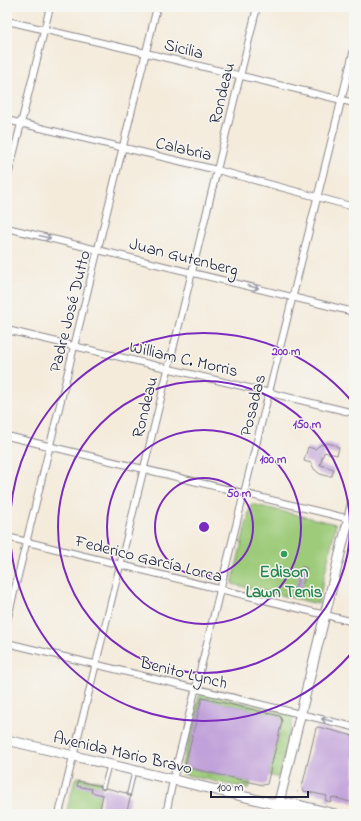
<svg xmlns="http://www.w3.org/2000/svg" width="361" height="821" font-family="'Indie Flower',sans-serif">
  <style>
    .grass { fill: url(#grass-tufts); stroke: #60765a }
    .park { fill: #9dcb79; stroke: #60765a }
    .building { fill: #c1a1d9 }
    .lines { fill: none; stroke-linecap: round; stroke-linejoin: round }
    .service-casing { stroke: #8b868b; stroke-width: 5 }
    .minor-casing { stroke: #8b868b; stroke-width: 8 }
    .secondary-casing { stroke: #8b868b; stroke-width: 11 }
    .path { stroke: #8b868b; stroke-width: 1; stroke-dasharray: 1 3; stroke-linecap: butt }
    .service { stroke: #fff; stroke-width: 3 }
    .minor { stroke: #fff; stroke-width: 6 }
    .secondary { stroke: #fff; stroke-width: 9 }
    .oneway { stroke: #9c9ca7 }
    .ring { fill: none; stroke: #7b2cbf; stroke-width: 2 }
    .leisure-dot { fill: #2e9e5b; stroke: #f6f6f2; stroke-width: 1.5 }
    .labels { text-anchor: middle; stroke-width: 3; stroke-linejoin: round; paint-order: stroke }
    .street-label { font-size: 17px; fill: #22223b; stroke: #f6f6f2 }
    .leisure-label { font-size: 17px; font-weight: bold; fill: #27864d; stroke: #f6f6f2 }
    .centre { fill: #7b2cbf; stroke: #f6f6f2; stroke-width: 2 }
    .ring-label { font-size: 12px; text-anchor: middle; font-weight: bold; fill: #7b2cbf; stroke: #f6f6f2; stroke-width: 3; stroke-linejoin: round; paint-order: stroke }
  </style>
  <defs>
    <pattern id="grass-tufts" width="24" height="20" patternUnits="userSpaceOnUse"><rect width="24" height="20" fill="#9dcb79"/><path d="M3 7l-1-3M5 7V3M7 7l1-3M15 17l-1-3M17 17v-4M19 17l1-3" fill="none" stroke="#87ae6a"/></pattern>
  </defs>
  <rect width="100%" height="100%" fill="#f6f6f2"/>
  <filter id="ink" filterUnits="userSpaceOnUse"><feTurbulence type="fractalNoise" baseFrequency=".025" numOctaves="2"/><feDisplacementMap in="SourceGraphic" scale="8" xChannelSelector="R" yChannelSelector="G"/><feConvolveMatrix kernelMatrix="1 2 1 2 8 2 1 2 1" color-interpolation-filters="sRGB"/></filter>
  <filter id="wash" filterUnits="userSpaceOnUse"><feTurbulence type="fractalNoise" baseFrequency=".012" numOctaves="4" result="noise"/><feDisplacementMap in="SourceGraphic" scale="16" xChannelSelector="R" yChannelSelector="G"/><feGaussianBlur stdDeviation="0.9" result="paint"/><feColorMatrix in="noise" values="0 0 0 0 0 0 0 0 0 0 0 0 0 0 0 0 0 1.4 0 .05"/><feComposite in="paint" operator="in"/></filter>
  <g filter="url(#wash)">
    <rect width="100%" height="100%" fill="#f4ebdb"/>
    <path class="grass" d="M203,693L292,714L293,720L279,778L269,775L282,721L280,716L202,698L185,765L186,767L251,782L249,789L182,774L180,772L199,696Z"/>
    <g class="park">
      <path d="M251,504L336,524L318,604L232,584Z"/>
      <path d="M78,777L103,782L95,814H66L75,779Z"/>
    </g>
    <g id="blocks">
      <g class="building">
        <path d="M328,443L335,445L339,448L337,455L324,452L320,465L334,469L332,476H327L320,474L314,469L311,463L304,461L308,447L315,449L320,445Z"/>
        <path d="M302,566L307,568L300,594L294,593Z"/>
        <path d="M202,698L280,716L282,721L267,784L263,785L186,767L185,765Z"/>
        <path d="M318,727L354,736V803L332,797L331,802L325,800L327,796L304,791L302,787L316,728Z"/>
        <path d="M78,781L100,786L103,790L106,788L126,793L128,796L131,795L126,814H110V812L100,810L103,795L91,792L92,789L77,786Z"/>
      </g>
    </g>
  </g>
  <g filter="url(#ink)">
    <use href="#blocks" fill-opacity="0" stroke="#8b868b" stroke-width="1"/>
    <g class="lines">
      <defs>
        <g id="service">
          <path d="M103,787L109,766"/>
          <path d="M129,793L134,772"/>
        </g>
        <g id="minor">
          <path d="M7,21L146,53L354,103"/>
          <path d="M7,120L217,170L354,207"/>
          <path d="M7,180L50,7"/>
          <path d="M7,228L354,312"/>
          <path d="M7,330L354,413"/>
          <path d="M7,436L354,520"/>
          <path d="M7,537L354,622"/>
          <path d="M7,621L157,7"/>
          <path d="M7,643L354,727"/>
          <path d="M59,814L257,7"/>
          <path d="M166,814L173,780L354,49"/>
        </g>
        <g id="secondary">
          <path d="M7,740L279,805L289,811L303,814"/>
          <path d="M279,805L290,803L335,814"/>
          <path d="M276,814L354,497"/>
        </g>
      </defs>
      <use href="#service" class="service-casing"/>
      <use href="#minor" class="minor-casing"/>
      <use href="#secondary" class="secondary-casing"/>
      <g class="path">
        <path d="M297,792L299,791"/>
        <path d="M310,797V796"/>
      </g>
      <use href="#service" class="service"/>
      <use href="#minor" class="minor"/>
      <use href="#secondary" class="secondary"/>
    </g>
    <defs><path id="oneway-shaft" d="M-6 0H5M1.5-3L5.5 0L1.5 3" fill="none" stroke-width="1.6" stroke-linecap="round" stroke-linejoin="round"/></defs>
    <g class="oneway">
      <use href="#oneway-shaft" transform="translate(45 237) rotate(14)"/>
      <use href="#oneway-shaft" transform="translate(253 287) rotate(14)"/>
      <use href="#oneway-shaft" transform="translate(327 720) rotate(-166)"/>
    </g>
  </g>
  <g class="ring">
    <circle cx="204" cy="527" r="49"/>
    <circle cx="204" cy="527" r="97"/>
    <circle cx="204" cy="527" r="146"/>
    <path d="M354 650A194 194 0 1 1 354 404"/>
  </g>
  <circle class="leisure-dot" cx="284" cy="554" r="4"/>
  <g class="labels">
    <g class="street-label">
      <text transform="translate(184 48) rotate(14)" y="6">Sicilia</text>
      <text transform="translate(221 93) rotate(-76)" y="6">Rondeau</text>
      <text transform="translate(184 148) rotate(13)" y="6">Calabria</text>
      <text transform="translate(184 256) rotate(14)" y="6">Juan Gutenberg</text>
      <text transform="translate(69 311) rotate(-76)" y="6">Padre José Dutto</text>
      <text transform="translate(184 358) rotate(13)" y="6">William C. Morris</text>
      <text transform="translate(252 405) rotate(-76)" y="6">Posadas</text>
      <text transform="translate(144 407) rotate(-76)" y="6">Rondeau</text>
      <text transform="translate(149 558) rotate(14)" y="6">Federico García Lorca</text>
      <text transform="translate(184 672) rotate(14)" y="6">Benito Lynch</text>
      <text transform="translate(123 752) rotate(13)" y="6">Avenida Mario Bravo</text>
    </g>
    <g class="leisure-label">
      <text x="284" y="577">Edison<tspan x="284" dy="20">Lawn Tenis</tspan></text>
    </g>
  </g>
  <circle cx="204" cy="527" r="6" class="centre"/>
  <g class="ring-label">
    <text x="286" y="355">200 m</text>
    <text x="307" y="428">150 m</text>
    <text x="273" y="463">100 m</text>
    <text x="239" y="497">50 m</text>
  </g>
  <rect width="361" height="821" fill="none" stroke="#f6f6f2" stroke-width="24"/>
  <path d="M211 791v6h97v-6" fill="none" stroke="#22223b" stroke-width="2"/>
  <text x="217" y="791" font-size="12" fill="#22223b" stroke="#f6f6f2" stroke-width="3" paint-order="stroke">100 m</text>
</svg>
